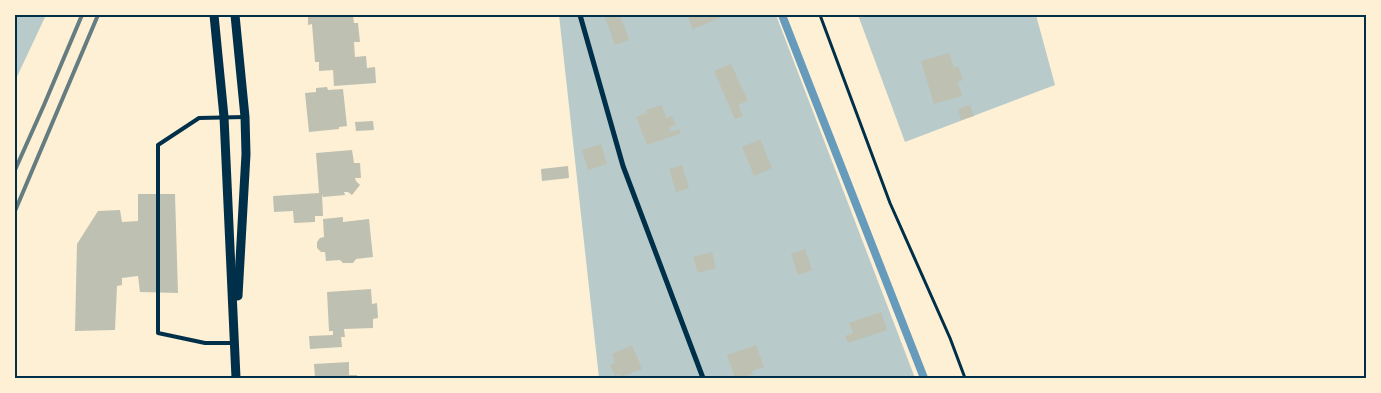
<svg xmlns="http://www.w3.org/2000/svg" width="1381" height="393" font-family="Montserrat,sans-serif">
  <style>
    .green { fill: #b9caca }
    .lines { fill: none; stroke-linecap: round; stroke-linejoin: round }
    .stream { stroke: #669bbc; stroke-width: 8 }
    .building { fill: #bec0b2 }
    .path { stroke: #003049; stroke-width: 3 }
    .service { stroke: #003049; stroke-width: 4 }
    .minor { stroke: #003049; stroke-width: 5 }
    .tertiary { stroke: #003049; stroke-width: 9 }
    .rail { stroke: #657d81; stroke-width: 4 }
    .neatline { fill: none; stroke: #003049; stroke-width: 2 }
  </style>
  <rect width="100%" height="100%" fill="#fdf0d5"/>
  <g class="green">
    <path d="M15,15H46L15,81Z"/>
    <path d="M559,15H776L915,378H599Z"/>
    <path d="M858,15H1036L1055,85L905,142Z"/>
  </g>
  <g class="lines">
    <path class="stream" d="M782,15L924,378"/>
  </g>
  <g class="building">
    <path d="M308,15H353L354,23H358L360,42H354L355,57L366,56L367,68L375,67L376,83L334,86L333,70L319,71V62H315L312,24L308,25Z"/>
    <path d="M604,15H620L629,40L615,45Z"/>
    <path d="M692,15H727L693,29L688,18L692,16Z"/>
    <path d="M949,53L954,68L958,66L963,80L958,82L962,96L934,104L921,61Z"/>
    <path d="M731,64L748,101L738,105L743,116L735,119L714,71Z"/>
    <path d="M327,87L328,90L343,89L347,126L339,127V129L309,132L305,93L316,92V88Z"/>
    <path d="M662,105L666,118L672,116L676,125L669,127L671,132L679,129L681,133L647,145L636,117L647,113L646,110Z"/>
    <path d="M970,105L974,116L961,120L958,109Z"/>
    <path d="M373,121L374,130L356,131L355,122Z"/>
    <path d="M760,139L772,168L754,176L742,147Z"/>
    <path d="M601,144L607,164L588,170L582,150Z"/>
    <path d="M352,150L354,163H360L361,178H355L356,181L360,185L352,195L348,192H344L345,195L323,197L322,194L323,216H315V222L294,223L293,211L274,212L273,196L319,193L316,153Z"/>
    <path d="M682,165L689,188L676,192L669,169Z"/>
    <path d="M568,166L569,178L542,181L541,169Z"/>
    <path d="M138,194H175L178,293L140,292L138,276L122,278V285L117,286L115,330L75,331L77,244L98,211L120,210L122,222L138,221Z"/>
    <path d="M343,217V222L369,219L373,257L356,259L353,263H343L340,260L326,261L325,252H321L317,248V242L320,238L324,237L323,219Z"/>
    <path d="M805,249L812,270L798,275L791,254Z"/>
    <path d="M712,252L716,268L698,273L693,257Z"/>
    <path d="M371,289L372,304L377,303L378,318L373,319V328L344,329L345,337H341L342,347L310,349L309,336L333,335V331H329L327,292Z"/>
    <path d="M881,312L887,330L848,343L845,336L853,333L849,323Z"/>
    <path d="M632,345L642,369L621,377L620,374L615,376L610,365L615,363L612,354Z"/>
    <path d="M756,345L764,367L752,371L753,374L741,378H735L727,355Z"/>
    <path d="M349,362V375H357V378H315L314,364Z"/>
  </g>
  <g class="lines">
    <path class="path" d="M820,15L890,203L950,338L965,378"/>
    <path class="service" d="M233,343H205L158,333V145L199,118L245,117"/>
    <path class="minor" d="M580,15L623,166L703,378"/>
    <g class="tertiary">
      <path d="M214,15L224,117L236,378"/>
      <path d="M235,15L245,117L246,154L238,296"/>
    </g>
    <g class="rail">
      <path d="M15,170L44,105L82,15"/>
      <path d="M15,211L98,15"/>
    </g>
  </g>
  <rect width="1381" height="393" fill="none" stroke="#fdf0d5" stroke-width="32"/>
  <rect x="16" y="16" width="1349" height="361" class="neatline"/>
</svg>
